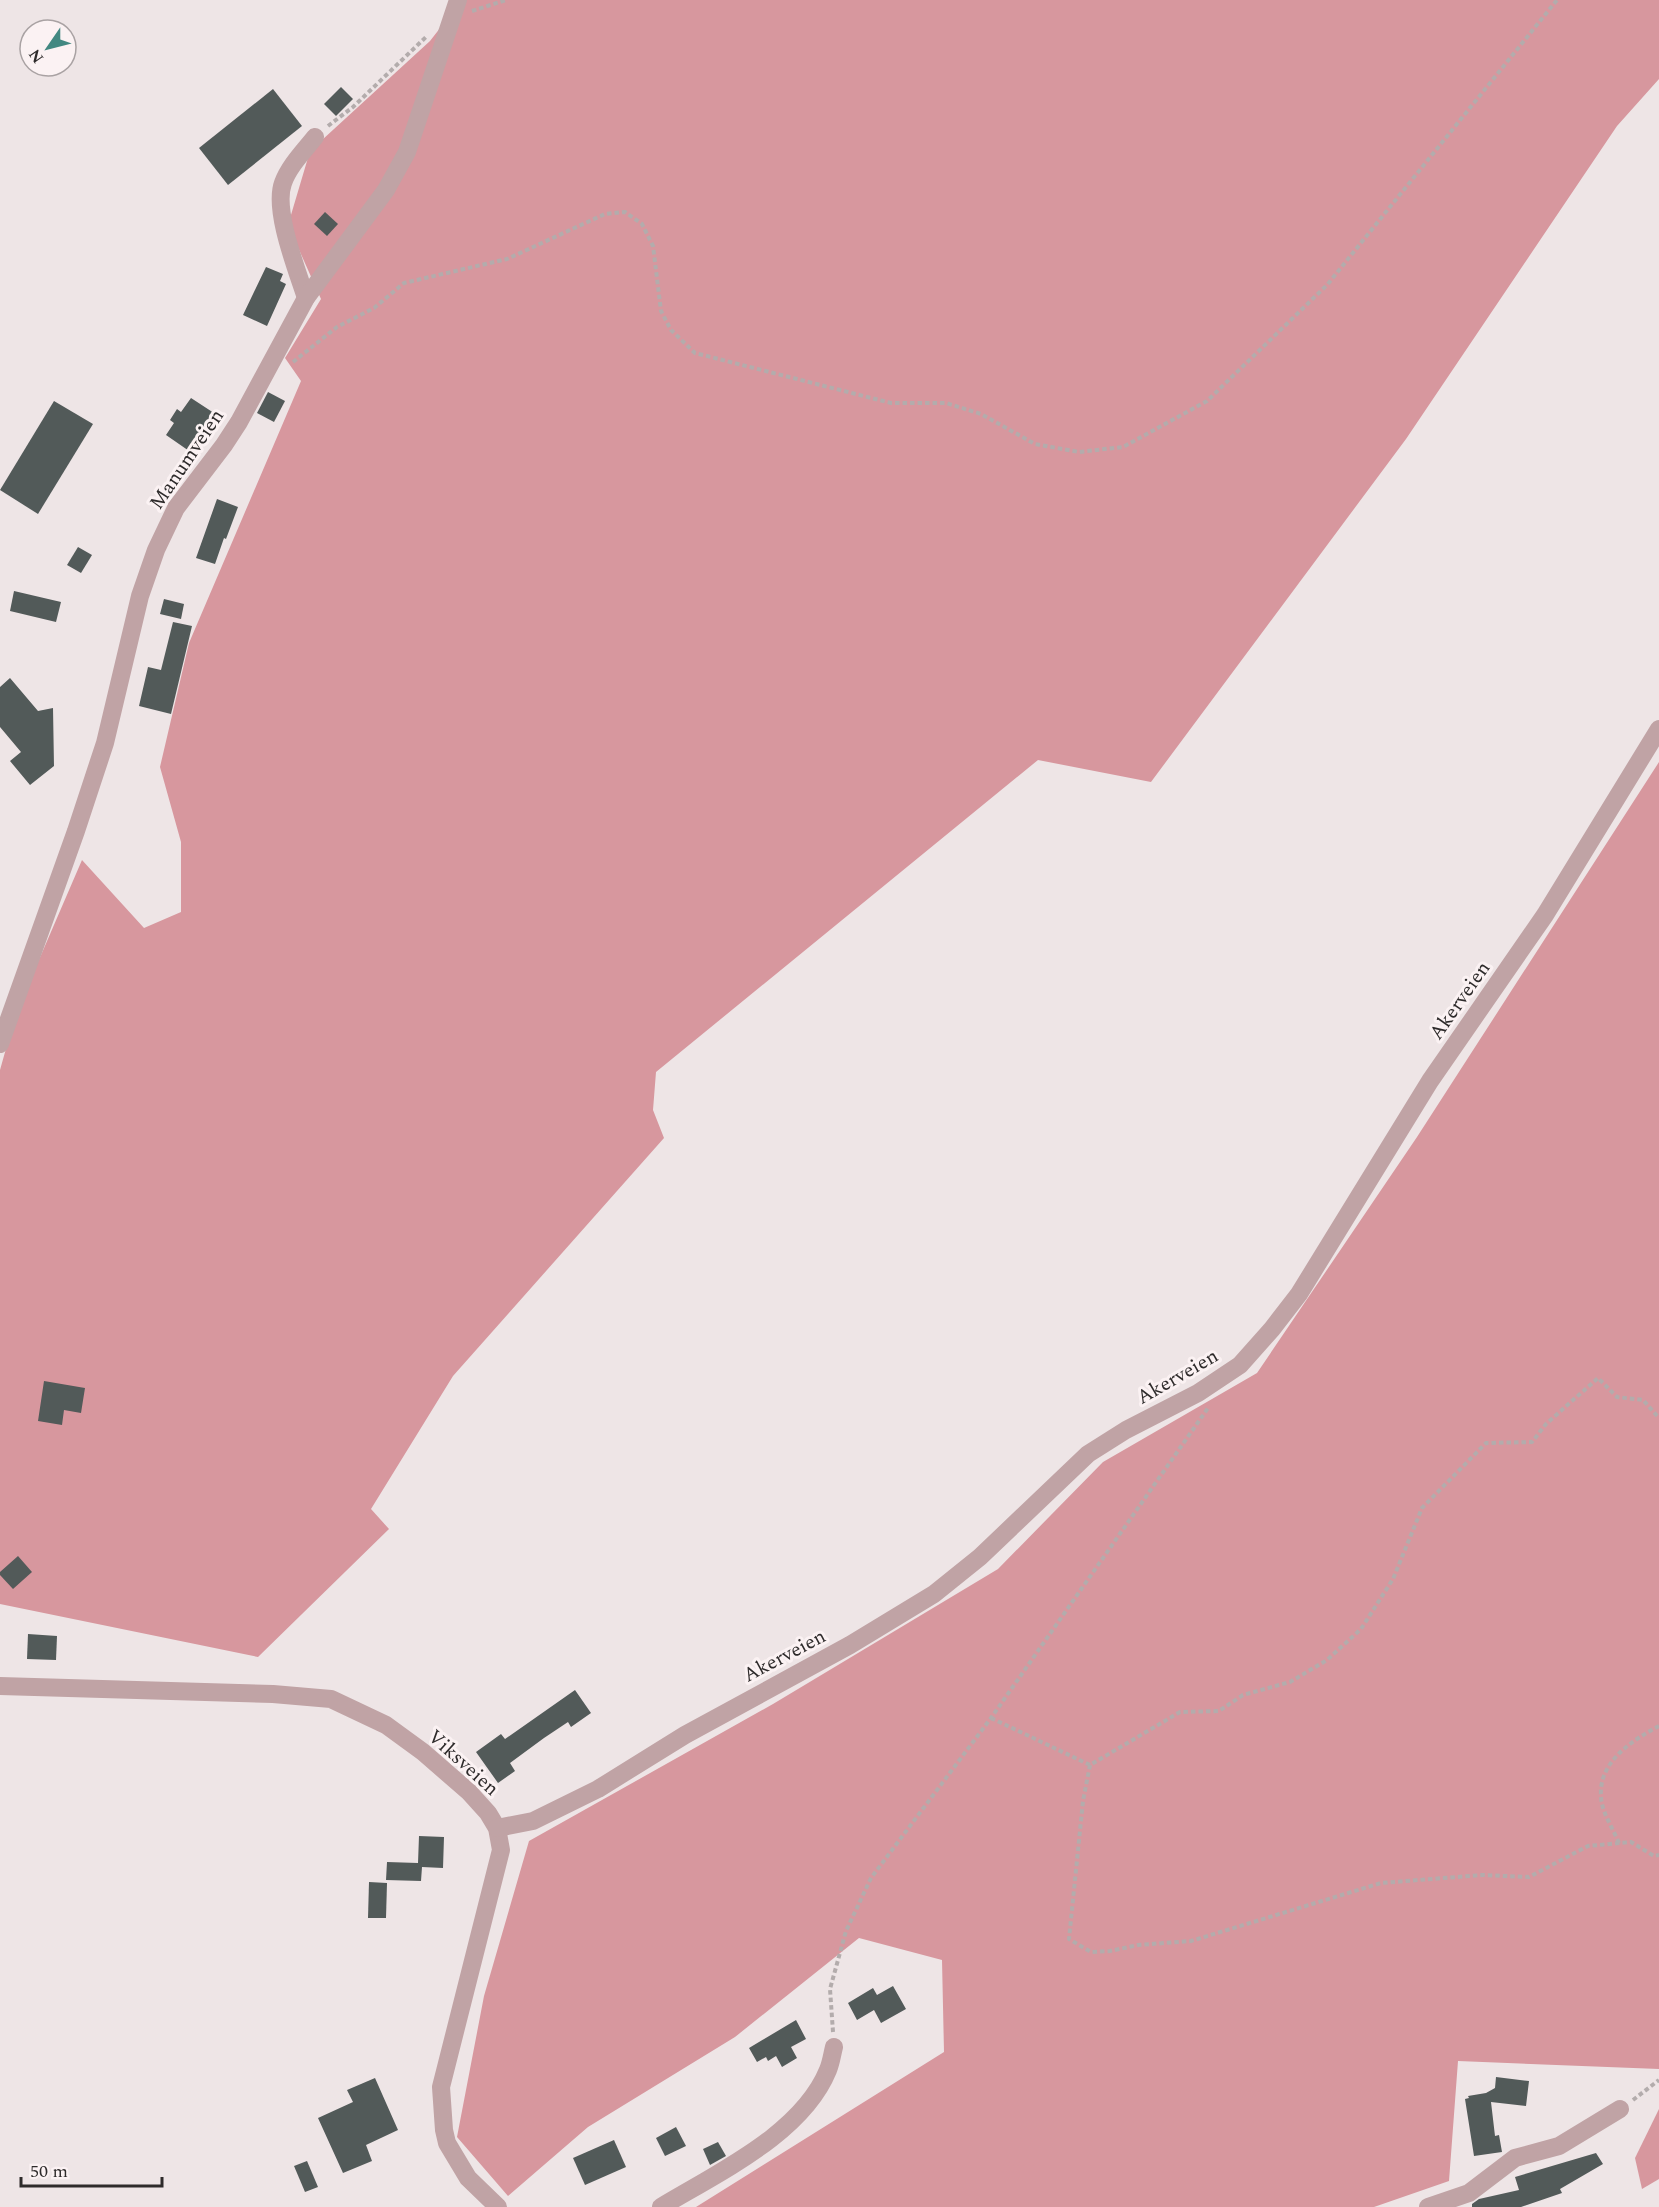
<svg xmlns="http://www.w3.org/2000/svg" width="1659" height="2207" font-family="Spectral,serif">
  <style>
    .forest { fill: #d7979e }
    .building { fill: #525a59 }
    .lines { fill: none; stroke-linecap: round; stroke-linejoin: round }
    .path { stroke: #b3acac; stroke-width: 4; stroke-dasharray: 4.5 3; stroke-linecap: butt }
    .minor { stroke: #c0a3a5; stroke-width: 18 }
    .labels { text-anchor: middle; stroke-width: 6; stroke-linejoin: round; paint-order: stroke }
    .street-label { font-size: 20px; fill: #2e2b2b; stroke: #fbf2f3 }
  </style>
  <rect width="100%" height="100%" fill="#eee5e6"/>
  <g class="forest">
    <path d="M462,0H1659V79L1617,126L1406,439L1151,782L1038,760L656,1072L653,1110L664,1138L453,1376L371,1509L389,1529L258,1657L0,1604V1070L16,1013L82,860L144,928L181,912V842L160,767L189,643L301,381L285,358L321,299L288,225L310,151L430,41Z"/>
    <path d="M1659,762V2069L1458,2061L1449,2181L1374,2207H696L944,2052L942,1960L859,1938L735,2037L588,2127L508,2196L457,2137L484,1996L529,1841L773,1704L998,1569L1103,1462L1257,1373L1417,1137Z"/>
    <path d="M1659,2109V2179L1642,2189L1635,2158Z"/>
  </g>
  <g class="building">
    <path d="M341,87L353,99L336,116L324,104Z"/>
    <path d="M273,89L302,126L228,185L199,148Z"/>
    <path d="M325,212L338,224L327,236L314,224Z"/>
    <path d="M266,267L283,274L280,281L286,284L267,326L243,315Z"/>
    <path d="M268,392L285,401L274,422L257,413Z"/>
    <path d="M191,398L217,415L207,429L213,433L205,445L200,441L192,453L166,435L174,423L170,420L177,409L181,412Z"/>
    <path d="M54,401L93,424L38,514L0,490Z"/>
    <path d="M217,499L238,507L226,539L224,538L215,564L196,558Z"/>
    <path d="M78,547L92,555L81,573L67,565Z"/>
    <path d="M14,591L61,602L56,622L10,611Z"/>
    <path d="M164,599L184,604L181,619L160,614Z"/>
    <path d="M173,622L192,626L171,714L139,706L148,667L161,670Z"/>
    <path d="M10,678L38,711L53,708L54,766L30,785L10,761L21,752L0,727V687Z"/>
    <path d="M44,1381L85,1388L81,1413L64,1410L62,1425L38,1421Z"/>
    <path d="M18,1556L32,1572L13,1589L0,1575V1572Z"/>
    <path d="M28,1634L57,1636L56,1660L27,1659Z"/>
    <path d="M575,1690L591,1713L571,1727L568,1722L544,1738L510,1763L515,1771L498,1783L476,1752L501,1734L505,1739Z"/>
    <path d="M419,1836L444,1837L443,1868L422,1867L421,1881L386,1880L387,1862L418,1863Z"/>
    <path d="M369,1882L387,1883L386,1918H368Z"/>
    <path d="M893,1986L906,2009L881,2023L874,2010L857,2020L848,2003L873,1988L877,1995Z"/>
    <path d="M796,2020L806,2039L791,2047L797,2058L782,2067L776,2056L768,2061L766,2057L757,2062L749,2048Z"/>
    <path d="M1496,2077L1529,2081L1526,2106L1491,2102L1495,2136L1499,2135L1502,2152L1474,2156L1465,2099L1469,2098L1468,2096L1486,2093L1495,2088Z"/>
    <path d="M375,2078L398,2130L366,2145L372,2161L343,2173L318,2118L353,2102L347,2090Z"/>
    <path d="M676,2127L686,2146L665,2156L656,2138Z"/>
    <path d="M614,2140L626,2167L585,2185L573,2158Z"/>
    <path d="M718,2142L726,2156L710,2165L703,2149Z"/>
    <path d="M1596,2153L1603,2164L1560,2189L1562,2193L1521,2207H1472V2204L1479,2199L1519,2190L1515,2177Z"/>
    <path d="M307,2161L318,2187L305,2192L294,2166Z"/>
  </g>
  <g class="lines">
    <g class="path">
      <path d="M472,11L506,0"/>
      <path d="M328,126L353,107L427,36"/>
      <path d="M293,362L337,327L374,308L404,283L507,259L605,214L625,212L642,224L653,246L661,311L671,330L695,353L891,403H946L981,414L1035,444L1079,452L1123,447L1207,401L1327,285L1557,0"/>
      <path d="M991,1718L1090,1765L1180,1712L1219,1711L1243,1695L1290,1682L1327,1660L1361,1629L1393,1579L1422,1508L1486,1443L1532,1442L1546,1424L1598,1378L1617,1397L1643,1400L1659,1418"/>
      <path d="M1090,1765L1083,1801L1069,1939L1091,1952L1110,1951L1138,1945L1191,1941L1381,1883L1482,1875L1529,1877L1588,1846L1631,1842L1654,1856L1659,1855"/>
      <path d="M1619,1843C1614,1831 1605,1817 1602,1804C1594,1765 1629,1742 1659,1726"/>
      <path d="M833,2032L830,1989L846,1931L871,1878L991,1718L1208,1408"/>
      <path d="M1633,2100L1659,2080"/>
    </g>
    <g class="minor">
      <path d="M306,298C297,270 273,210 283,183C289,166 304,151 315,137"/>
      <path d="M0,1044L76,831L105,743L140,596L156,550L176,508L224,445L239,422L306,298L386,190L407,152L458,0"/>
      <path d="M0,1686L273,1694L331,1699L386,1725L423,1752L469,1792L488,1813L497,1828L501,1850L441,2087L444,2130L447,2143L468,2178L498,2207"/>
      <path d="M497,1828L533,1821L598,1789L685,1735L850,1645L934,1594L980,1557L1088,1454L1126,1430L1198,1393L1240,1365L1272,1329L1299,1294L1430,1081L1545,915L1659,729"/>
      <path d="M661,2207C717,2173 802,2134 828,2070C831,2063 832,2055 834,2047"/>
      <path d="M1428,2207L1469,2193L1515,2158L1559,2146L1620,2109"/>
    </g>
  </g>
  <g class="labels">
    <g class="street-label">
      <text transform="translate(186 459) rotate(-56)" y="7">Manumveien</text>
      <text transform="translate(1459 1000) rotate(-55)" y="7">Akerveien</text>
      <text transform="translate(1177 1376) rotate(-30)" y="7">Akerveien</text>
      <text transform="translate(784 1655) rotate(-28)" y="7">Akerveien</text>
      <text transform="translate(464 1762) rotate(42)" y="7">Viksveien</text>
    </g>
  </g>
  <g transform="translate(48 48) rotate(235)"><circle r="28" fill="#fbf2f3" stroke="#a9a2a3" stroke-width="1.5"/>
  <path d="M0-4.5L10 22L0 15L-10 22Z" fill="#428881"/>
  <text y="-9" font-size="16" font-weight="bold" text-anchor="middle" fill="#2e2b2b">N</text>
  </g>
  <path d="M21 2177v9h141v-9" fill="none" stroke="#2e2b2b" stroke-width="3"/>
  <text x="30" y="2177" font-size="18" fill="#2e2b2b" stroke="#fbf2f3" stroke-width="4.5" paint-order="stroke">50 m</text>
</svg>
